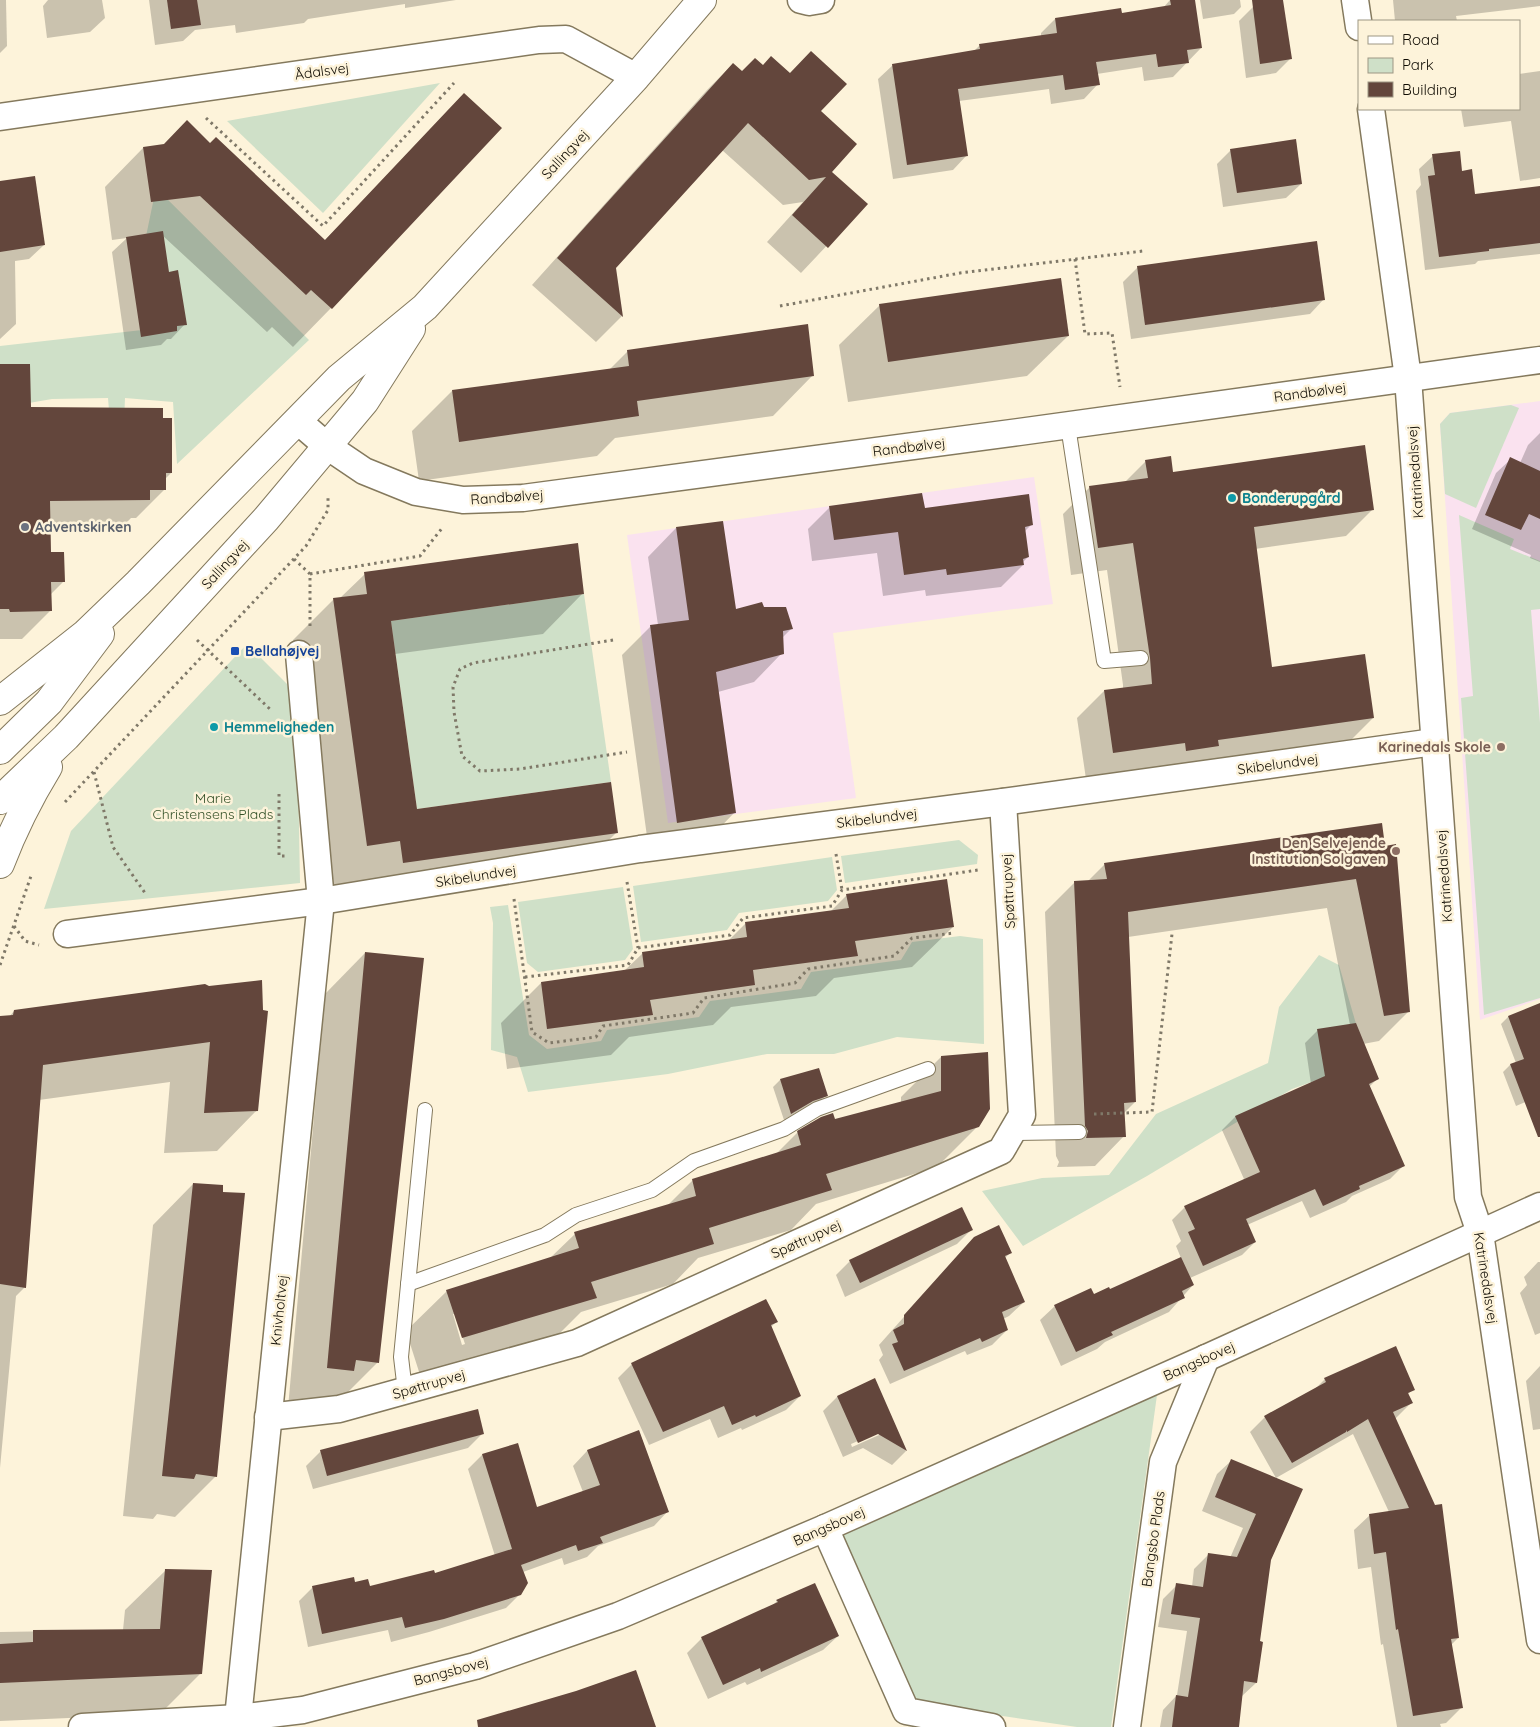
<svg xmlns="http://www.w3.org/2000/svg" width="1540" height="1727" font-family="Quicksand,sans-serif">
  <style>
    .education { fill: #fae2ef }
    .green { fill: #cfe0c8 }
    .shadow { fill: #0003; fill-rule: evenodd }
    .building { fill: #63463c }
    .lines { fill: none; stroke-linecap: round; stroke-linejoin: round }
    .service-casing { stroke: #84795d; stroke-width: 16 }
    .minor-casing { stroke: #84795d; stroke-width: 29 }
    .tertiary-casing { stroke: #84795d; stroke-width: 30 }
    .path { stroke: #7f7868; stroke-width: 3; stroke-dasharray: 2.5 4; stroke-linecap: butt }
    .service { stroke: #fff; stroke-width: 14 }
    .minor { stroke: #fff; stroke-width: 26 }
    .tertiary { stroke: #fff; stroke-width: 28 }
    .culture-dot { fill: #0f9aa8; stroke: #fdf3da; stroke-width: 2 }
    .worship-dot { fill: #6b7280; stroke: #fdf3da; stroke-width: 2 }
    .transit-dot { fill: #1a4fb4; stroke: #fdf3da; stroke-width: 2 }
    .education-dot { fill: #8d6e63; stroke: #fdf3da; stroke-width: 2 }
    .labels { text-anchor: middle; stroke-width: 5; stroke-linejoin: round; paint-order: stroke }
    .street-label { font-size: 14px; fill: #100c03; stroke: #fdf3da }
    .culture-label { font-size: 14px; font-weight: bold; fill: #0d838f; stroke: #fdf3da; text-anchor: start }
    .worship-label { font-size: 14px; font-weight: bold; fill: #5b616d; stroke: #fdf3da; text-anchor: start }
    .transit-label { font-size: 14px; font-weight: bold; fill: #164399; stroke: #fdf3da; text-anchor: start }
    .education-label { font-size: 14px; font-weight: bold; fill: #785e54; stroke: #fdf3da; text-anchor: end }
    .park-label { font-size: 14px; fill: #355229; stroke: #fdf3da }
  </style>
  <rect width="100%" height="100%" fill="#fdf3da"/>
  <g class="education">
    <path d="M1540,401V999L1480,1020L1440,424L1450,413Z"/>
    <path d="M1034,477L1053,604L833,633L856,798L668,823L627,535Z"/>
  </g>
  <g class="green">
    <path d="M440,83L323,213L227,121Z"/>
    <path d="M156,188L309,340L177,464L173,402L125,398L124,423H110L108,398L52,399L0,408V346L160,328L144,246Z"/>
    <path d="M1511,405L1519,408L1476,508L1445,494L1440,424L1450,413Z"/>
    <path d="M1459,515L1514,539L1510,549L1540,561V609L1531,610L1540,723V998L1484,1015L1461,698L1473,696Z"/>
    <path d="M584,594L611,782L417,809L391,621Z"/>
    <path d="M247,644L287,684L297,717L300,883L44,909L71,831Z"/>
    <path d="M959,840L978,855L977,864L845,883L841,856Z"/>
    <path d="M832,857L837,890L828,901L739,913L727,930L641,942L633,886Z"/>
    <path d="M623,887L633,949L625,960L538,972L527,963L518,902Z"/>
    <path d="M508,905L529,1035L547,1049L601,1041L607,1030L699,1017L710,1001L801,989L811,972L901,960L912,942L960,936L983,939L984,1044L897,1037L834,1054H767L668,1074L528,1092L517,1057L491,1050L493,923L490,907Z"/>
    <path d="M1319,955L1339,965L1367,1062L1292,1089L1147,1176L1023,1246L982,1191L1042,1178L1109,1175L1156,1114L1268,1063L1279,1007Z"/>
    <path d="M1157,1395L1111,1727H1077L913,1703L838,1533Z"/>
  </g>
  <g class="shadow">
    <path d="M0,0H6L7,46L0,53Z"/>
    <path d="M48,0H102L105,18L90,32L47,38L43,6Z"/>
    <path d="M149,0H456L405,8V4L308,19L304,23L236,33L235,25L195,30L183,41L155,45Z"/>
    <path d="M1170,0H1194L1201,48L1173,77L1144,81L1142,67L1097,74L1098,84L1084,99L1051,104L1049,89L959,101L967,155L953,170L893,179L878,79L893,65L974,51L980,45L1041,37V33L1055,19L1121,14L1163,8Z"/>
    <path d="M1200,0H1240L1241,7L1234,14L1203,19Z"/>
    <path d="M1393,0H1540V6L1456,16L1457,21H1395Z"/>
    <path d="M1253,7L1291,58L1276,73L1246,78L1239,21Z"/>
    <path d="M733,64L742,72L763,66L819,111L830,172L866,204L801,273L767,242L803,202L783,205L722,150L614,268L622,316L596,342L532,285L707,90Z"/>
    <path d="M1540,71V178L1520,181L1511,121L1464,127L1461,109H1519V74Z"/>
    <path d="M464,95L331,308L293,347L272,327L267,332L162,235L168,273L185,324L171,339H167L161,345L126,350L112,252L127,238L112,240L105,187L143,148L210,144L324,241Z"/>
    <path d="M1231,150L1301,184L1286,198L1223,207L1217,164Z"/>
    <path d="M1433,156L1461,172L1474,196L1540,187V254L1478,261L1475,264L1425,270L1416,191L1421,185L1419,169Z"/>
    <path d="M0,182L44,245L29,259L15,261L16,324L0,339Z"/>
    <path d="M1316,242L1324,299L1310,314L1131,339L1123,282L1137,268Z"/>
    <path d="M880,305L1068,336L1027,376L848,402L839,345Z"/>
    <path d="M628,351L813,375L773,416L615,438L597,456L419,481L412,431L452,391L609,370Z"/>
    <path d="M0,365L30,409L162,419L171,473L165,479V489L136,518H131L121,528H49L50,554L63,582L50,595L51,610L22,639H0Z"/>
    <path d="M1540,433V562L1530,558L1531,555L1472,529L1496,473L1511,459L1520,463L1528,445Z"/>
    <path d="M1146,461L1172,474L1373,509L1346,536L1255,549L1271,669L1373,718L1346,745L1086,779L1077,718L1104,691L1123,689V685L1107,570L1071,575L1063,514L1090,487L1125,482Z"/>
    <path d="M830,507L924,510L1031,525L1024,532L1028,557L1023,562V565L1001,587L926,596L925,590L883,596L877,553L812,561L808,529Z"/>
    <path d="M676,528L735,610L763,608L792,628L782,638V653L754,682L718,692L734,813L706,842L649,851L622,655L651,626L658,625L648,557Z"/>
    <path d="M365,574L583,593L543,634L395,654L416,810L616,833L576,873L362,903L360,881L327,886L293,640L334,599L340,598Z"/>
    <path d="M1381,825L1408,1012L1379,1041L1363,1044L1378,1078L1369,1087L1403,1166L1390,1179L1352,1196L1346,1202L1310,1218L1302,1201L1247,1225L1255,1242L1242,1255L1190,1278L1193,1285L1169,1312L1105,1342L1097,1349L1061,1366L1040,1320L1055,1306L1109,1291L1181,1258L1176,1246L1181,1241L1172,1220L1185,1207L1244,1179L1222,1130L1235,1117L1311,1084L1305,1043L1318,1030L1350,1025L1327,908L1128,937L1135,1102L1124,1113V1136L1095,1166L1057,1167L1059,1162L1056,1156L1045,912L1075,882L1088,881L1105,864Z"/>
    <path d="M847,895L953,927L912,967L834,978L816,996L731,1007L713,1025L629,1037L611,1055L507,1069L501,1023L541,983L624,971L643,953L728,941L745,924L830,912Z"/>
    <path d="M365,953L378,1362L337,1403L288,1408L325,994Z"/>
    <path d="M205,985L257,1110L217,1151L164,1153L170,1082L39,1100L25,1287L16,1296L0,1468V1017H9L14,1011Z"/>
    <path d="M1540,1005V1096L1516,1106L1503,1072L1510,1065L1516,1063L1501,1024L1508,1017Z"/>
    <path d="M941,1057L978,1126L937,1167L816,1204L791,1230L698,1258L673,1284L581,1312L555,1338L421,1378L406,1331L447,1291L549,1259L575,1234L667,1206L693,1180L775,1155L798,1132L901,1103V1097ZM453,1314H455L465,1344L462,1345Z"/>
    <path d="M780,1080L826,1095L819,1102L804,1108L784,1120L773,1087Z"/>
    <path d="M193,1184L216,1476L175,1517L157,1514L153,1519L123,1516L153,1225Z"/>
    <path d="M971,1230L957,1244L845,1297L836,1275L850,1261Z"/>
    <path d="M974,1238L1010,1253L1005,1258L1024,1302L1009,1316L1003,1319L1007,1330L992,1345L967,1355L965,1351L890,1384L879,1360L883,1355L879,1345Z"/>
    <path d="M1538,1262H1540V1333L1535,1335L1520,1293L1527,1285L1524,1277Z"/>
    <path d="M776,1322L771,1327L800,1396L786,1410L742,1430L741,1428L718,1438L710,1419L649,1445L618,1378L632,1364Z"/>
    <path d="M1540,1366V1429L1533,1430L1526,1381Z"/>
    <path d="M1325,1379L1413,1389L1407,1395L1411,1403L1395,1419L1458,1638L1451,1645L1461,1708L1446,1723L1440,1724L1441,1727H1397L1383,1644L1381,1645L1371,1567L1358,1569L1354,1530L1370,1515L1389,1512L1353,1434L1276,1478L1250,1432L1265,1417L1314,1390Z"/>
    <path d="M874,1380L906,1451L892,1465L863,1448L843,1457L823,1411L837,1397ZM879,1432V1435L852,1447L851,1444Z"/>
    <path d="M639,1431L668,1511L654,1526L598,1546L587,1557L564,1565L562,1558L523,1572L520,1594L506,1608L429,1632L391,1642L388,1630L308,1647L299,1601L313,1587L354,1584L369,1587L434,1575L495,1556L468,1469L482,1455L518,1445L537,1509L583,1492L573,1466L587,1451Z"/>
    <path d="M482,1434L468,1448L313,1489L306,1466L321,1451Z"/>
    <path d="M1231,1461L1301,1490L1270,1560L1259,1643L1256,1683L1242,1696L1237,1727H1160L1163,1710L1177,1695L1187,1631L1158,1627L1163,1599L1177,1585L1192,1587L1194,1569L1208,1555L1230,1558L1243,1528L1202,1511L1217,1474Z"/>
    <path d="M166,1570L201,1673L160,1714L0,1721V1632L123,1630L125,1610Z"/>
    <path d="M777,1601L838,1636L823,1650L747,1685L745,1682L708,1699L687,1653L702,1638L772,1606Z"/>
  </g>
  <g class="building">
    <path d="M167,0H197L201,25L171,29Z"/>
    <path d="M1170,0H1195L1202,48L1187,50L1189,63L1158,67L1156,54L1096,62L1100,85L1065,90L1063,75L958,89L968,156L907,165L892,64L980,49L979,44L1057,33L1055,18L1121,8L1122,13L1171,5Z"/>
    <path d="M1252,0H1283L1292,59L1260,64Z"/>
    <path d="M811,51L847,84L821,111L857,144L832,172L868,204L828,248L792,215L826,177L809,180L748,123L616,268L623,317L557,258L733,63L742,71L755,58L763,65L771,56L790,73Z"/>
    <path d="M464,93L502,128L332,309L311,290L306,295L200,196L151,202L143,147L164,144L187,120L210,143L216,137L325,240Z"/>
    <path d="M1296,139L1302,184L1237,193L1230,149Z"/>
    <path d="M1460,151L1462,171L1472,169L1475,194L1540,186V243L1489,249V251L1439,257L1428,176L1435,175L1432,154Z"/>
    <path d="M35,176L45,245L0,252V181Z"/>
    <path d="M163,231L169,272L178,270L187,325L177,326V331L141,337L126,237Z"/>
    <path d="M1317,241L1325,300L1145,325L1137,266Z"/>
    <path d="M1061,278L1069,336L888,362L879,304Z"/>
    <path d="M808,324L814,376L637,401L639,416L459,442L452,390L629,366L627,350Z"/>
    <path d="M0,364H30L31,407L163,408V418H172V473H166V490H150V500L50,501L51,552H64L65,582H51L52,611L10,612L9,609H0Z"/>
    <path d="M1365,445L1374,510L1254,527L1272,667L1365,654L1374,718L1218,740L1219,746L1186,751L1185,743L1113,753L1104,690L1152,684L1150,658L1133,543L1098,548L1089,486L1148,478L1145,460L1171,456L1173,472Z"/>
    <path d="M1510,457L1540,471V519L1529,514L1521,530L1485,515Z"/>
    <path d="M922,493L925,508L1029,494L1033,525L1025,527L1029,557L1023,559L1024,565L947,575L946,569L904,575L898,532L834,540L829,506Z"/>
    <path d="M723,521L736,609L762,602L764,607H786L793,629L783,631L784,654L716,672L736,813L677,823L650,625L689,620L676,527Z"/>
    <path d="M578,543L584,594L391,621L417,809L611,782L618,833L403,863L400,841L367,846L333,598L367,594L364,572Z"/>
    <path d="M1382,823L1385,846L1396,844L1410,1012L1384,1016L1356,879L1128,912L1136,1102L1124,1103L1126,1137L1086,1138L1088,1131L1085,1126L1074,881L1107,879L1104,863Z"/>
    <path d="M947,879L954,927L855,941L858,956L753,970L755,985L650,1000L653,1015L547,1029L541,982L644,967L642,952L747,937L745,922L849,908L846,894Z"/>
    <path d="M365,952L424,958L379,1363L356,1360L354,1371L327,1368Z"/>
    <path d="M262,980L263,1010L268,1011L258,1111L204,1113L210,1042L43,1065L26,1288L0,1284V1016L13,1015L14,1010L205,984L209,986Z"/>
    <path d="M1540,1003V1137H1538L1510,1064L1524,1059L1508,1016Z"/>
    <path d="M1356,1023L1379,1079L1369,1084L1405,1166L1359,1186L1360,1189L1323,1206L1315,1189L1246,1219L1256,1242L1203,1266L1188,1232L1195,1229L1184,1206L1260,1172L1235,1116L1325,1076L1317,1029Z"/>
    <path d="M988,1052L990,1109L979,1127L826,1174L832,1190L709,1228L714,1244L591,1282L597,1298L462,1338L446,1290L579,1248L574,1232L696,1196L692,1179L801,1145L797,1131L821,1117L833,1113L835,1119L941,1091V1056Z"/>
    <path d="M819,1068L828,1096L813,1101L791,1114L780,1079Z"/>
    <path d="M193,1183L223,1185V1192L245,1193L217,1477L196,1474L194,1479L162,1476Z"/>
    <path d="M962,1207L973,1230L860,1283L849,1260Z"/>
    <path d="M999,1225L1012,1253L1005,1256L1025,1302L1002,1312L1008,1330L982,1342L980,1338L904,1371L892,1344L898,1342L893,1330L904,1324V1315L974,1237Z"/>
    <path d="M1181,1257L1194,1285L1182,1291L1185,1298L1111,1332L1113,1335L1076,1352L1054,1305L1091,1288L1094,1294L1109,1287L1110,1289Z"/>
    <path d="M766,1299L778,1322L771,1325L801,1396L756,1417L755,1415L732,1425L724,1406L663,1432L631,1363Z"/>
    <path d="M1396,1346L1415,1390L1408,1393L1413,1403L1393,1412L1435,1505L1442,1504L1459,1638L1451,1639L1463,1708L1413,1716L1398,1629L1396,1630L1386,1552L1374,1554L1369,1514L1409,1508L1368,1419L1347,1432V1430L1346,1432L1292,1463L1264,1416L1326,1382L1324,1378Z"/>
    <path d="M875,1378L907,1451L878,1434L858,1443L837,1396Z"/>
    <path d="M478,1409L484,1434L327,1476L320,1450Z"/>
    <path d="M639,1430L669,1512L600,1537L603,1543L578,1551L576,1545L521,1565L528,1583L521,1595L444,1619L405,1628L402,1617L322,1634L312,1586L354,1577L355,1582L368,1579L370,1586L434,1570L435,1573L512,1549L482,1454L518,1443L537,1507L600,1485L587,1450Z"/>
    <path d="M1231,1459L1303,1489L1271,1560L1260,1641L1263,1642L1257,1683L1244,1681L1239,1727H1172L1176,1695L1188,1697L1200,1618L1171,1614L1176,1583L1203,1587L1208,1553L1237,1557L1256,1514L1215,1497Z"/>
    <path d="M165,1569L212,1570L202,1674L0,1683V1644L33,1642V1630L160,1629Z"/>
    <path d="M815,1583L839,1636L761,1672L760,1668L723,1685L701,1637L778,1602L776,1600Z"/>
    <path d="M636,1670L656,1727H478L477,1720L576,1691Z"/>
  </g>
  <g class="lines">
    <defs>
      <g id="service">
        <path d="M1068,426L1104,661L1141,658"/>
        <path d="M1012,1133L1079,1132"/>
        <path d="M408,1284L545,1235L576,1215L652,1190L694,1161L784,1129L817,1109L928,1069"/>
        <path d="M405,1391L401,1357L425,1110"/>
      </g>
      <g id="minor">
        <path d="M801,0L809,2L821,0"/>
        <path d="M1355,0L1359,27"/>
        <path d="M1371,109L1408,378L1468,1197L1480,1233L1540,1640"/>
        <path d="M0,117L539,40L566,39L636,77"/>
        <path d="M298,421L327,446L364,471L416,492L463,500L523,498L1019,432L1540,360"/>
        <path d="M67,934L321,901L640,849L1003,802L1434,742"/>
        <path d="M268,1417L339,1409L577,1343L1001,1151L1022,1115L1003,802"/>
        <path d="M825,1528L906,1711L992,1727"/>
        <path d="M238,1718L321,901L299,654"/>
        <path d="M82,1727L238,1718L303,1710L475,1666L618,1616L825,1528L1206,1358L1540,1206"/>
        <path d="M1127,1727L1163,1462L1206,1358"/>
      </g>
      <g id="tertiary">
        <path d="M0,701L85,634L138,583L339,378L425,307L636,77L702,0"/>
        <path d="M0,750L49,702L100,634"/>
        <path d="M0,800L66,737L266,519L365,401L411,329"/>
        <path d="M0,864C13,830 29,798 48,767"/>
      </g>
    </defs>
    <use href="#service" class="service-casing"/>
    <use href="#minor" class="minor-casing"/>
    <use href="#tertiary" class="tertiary-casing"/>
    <g class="path">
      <path d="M206,118L323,226L454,83"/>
      <path d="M1075,259L1085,334L1112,333L1120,387"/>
      <path d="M780,306L960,273L1143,251"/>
      <path d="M294,559L310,574V626"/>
      <path d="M310,574L420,556L443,527"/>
      <path d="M197,640L272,711"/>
      <path d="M613,640L473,663L460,669L453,687L454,712L462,756L480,771L520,769L627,752"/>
      <path d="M94,772L113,847L145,893"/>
      <path d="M279,794V856H287"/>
      <path d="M65,802L306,546L328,510V495"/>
      <path d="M836,854L842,890"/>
      <path d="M627,882L638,948"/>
      <path d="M514,899L532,1032L549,1043L596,1037L603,1026L693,1013L704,998L795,983L808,969L894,956L912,938L954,933"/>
      <path d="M14,926L25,941L39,945"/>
      <path d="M0,965L31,876"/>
      <path d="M525,977L628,965L638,948L730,935L743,918L832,906L842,890L978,870"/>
      <path d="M1094,1114L1152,1112L1172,934"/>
    </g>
    <use href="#service" class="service"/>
    <use href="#minor" class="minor"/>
    <use href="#tertiary" class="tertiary"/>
  </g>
  <g class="culture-dot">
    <circle cx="1232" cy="498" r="5"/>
    <circle cx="214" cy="727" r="5"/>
  </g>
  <circle class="worship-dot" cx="25" cy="527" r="5"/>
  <rect class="transit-dot" x="230" y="646" width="10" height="10" rx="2.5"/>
  <g class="education-dot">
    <circle cx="1501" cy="747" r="5"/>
    <circle cx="1396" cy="851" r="5"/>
  </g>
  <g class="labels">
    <g class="street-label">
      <text transform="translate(322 71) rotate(-8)" y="5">Ådalsvej</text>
      <text transform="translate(565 154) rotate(-47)" y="5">Sallingvej</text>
      <text transform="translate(1310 392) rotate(-8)" y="5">Randbølvej</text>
      <text transform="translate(909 447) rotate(-7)" y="5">Randbølvej</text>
      <text transform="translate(1415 472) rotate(-94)" y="5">Katrinedalsvej</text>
      <text transform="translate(507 497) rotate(-4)" y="5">Randbølvej</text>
      <text transform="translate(225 564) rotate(-47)" y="5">Sallingvej</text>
      <text transform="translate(1278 764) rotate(-8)" y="5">Skibelundvej</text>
      <text transform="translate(877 818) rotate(-7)" y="5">Skibelundvej</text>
      <text transform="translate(476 876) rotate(-9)" y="5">Skibelundvej</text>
      <text transform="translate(1444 876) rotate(-94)" y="5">Katrinedalsvej</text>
      <text transform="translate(1008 891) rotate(-93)" y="5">Spøttrupvej</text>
      <text transform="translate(806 1239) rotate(-24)" y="5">Spøttrupvej</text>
      <text transform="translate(1486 1278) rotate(81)" y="5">Katrinedalsvej</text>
      <text transform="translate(279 1310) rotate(-84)" y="5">Knivholtvej</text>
      <text transform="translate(1199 1361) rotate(-24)" y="5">Bangsbovej</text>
      <text transform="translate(429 1384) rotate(-16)" y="5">Spøttrupvej</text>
      <text transform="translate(829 1526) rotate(-24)" y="5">Bangsbovej</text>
      <text transform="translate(1153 1539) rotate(-82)" y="5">Bangsbo Plads</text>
      <text transform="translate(451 1671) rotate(-15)" y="5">Bangsbovej</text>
    </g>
    <g class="culture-label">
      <text x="1242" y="503">Bonderupgård</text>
      <text x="224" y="732">Hemmeligheden</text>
    </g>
    <g class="worship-label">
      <text x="35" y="532">Adventskirken</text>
    </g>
    <g class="transit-label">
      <text x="245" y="656">Bellahøjvej</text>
    </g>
    <g class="education-label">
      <text x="1491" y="752">Karinedals Skole</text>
      <text x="1386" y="848">Den Selvejende<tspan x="1386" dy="16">Institution Solgaven</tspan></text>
    </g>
    <g class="park-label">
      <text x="213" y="803">Marie<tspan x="213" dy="16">Christensens Plads</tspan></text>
    </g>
  </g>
  <rect x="1358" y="20" width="162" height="90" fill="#fdf3da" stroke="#9e9784"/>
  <rect x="1368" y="36" width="25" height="8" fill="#ffffff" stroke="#9e9784"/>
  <text x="1402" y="45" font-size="15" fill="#100c03">Road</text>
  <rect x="1368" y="58" width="25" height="15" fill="#cfe0c8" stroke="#9e9784"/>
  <text x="1402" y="70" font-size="15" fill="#100c03">Park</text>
  <rect x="1368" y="82" width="25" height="15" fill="#63463c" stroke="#9e9784"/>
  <text x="1402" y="95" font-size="15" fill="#100c03">Building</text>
</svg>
